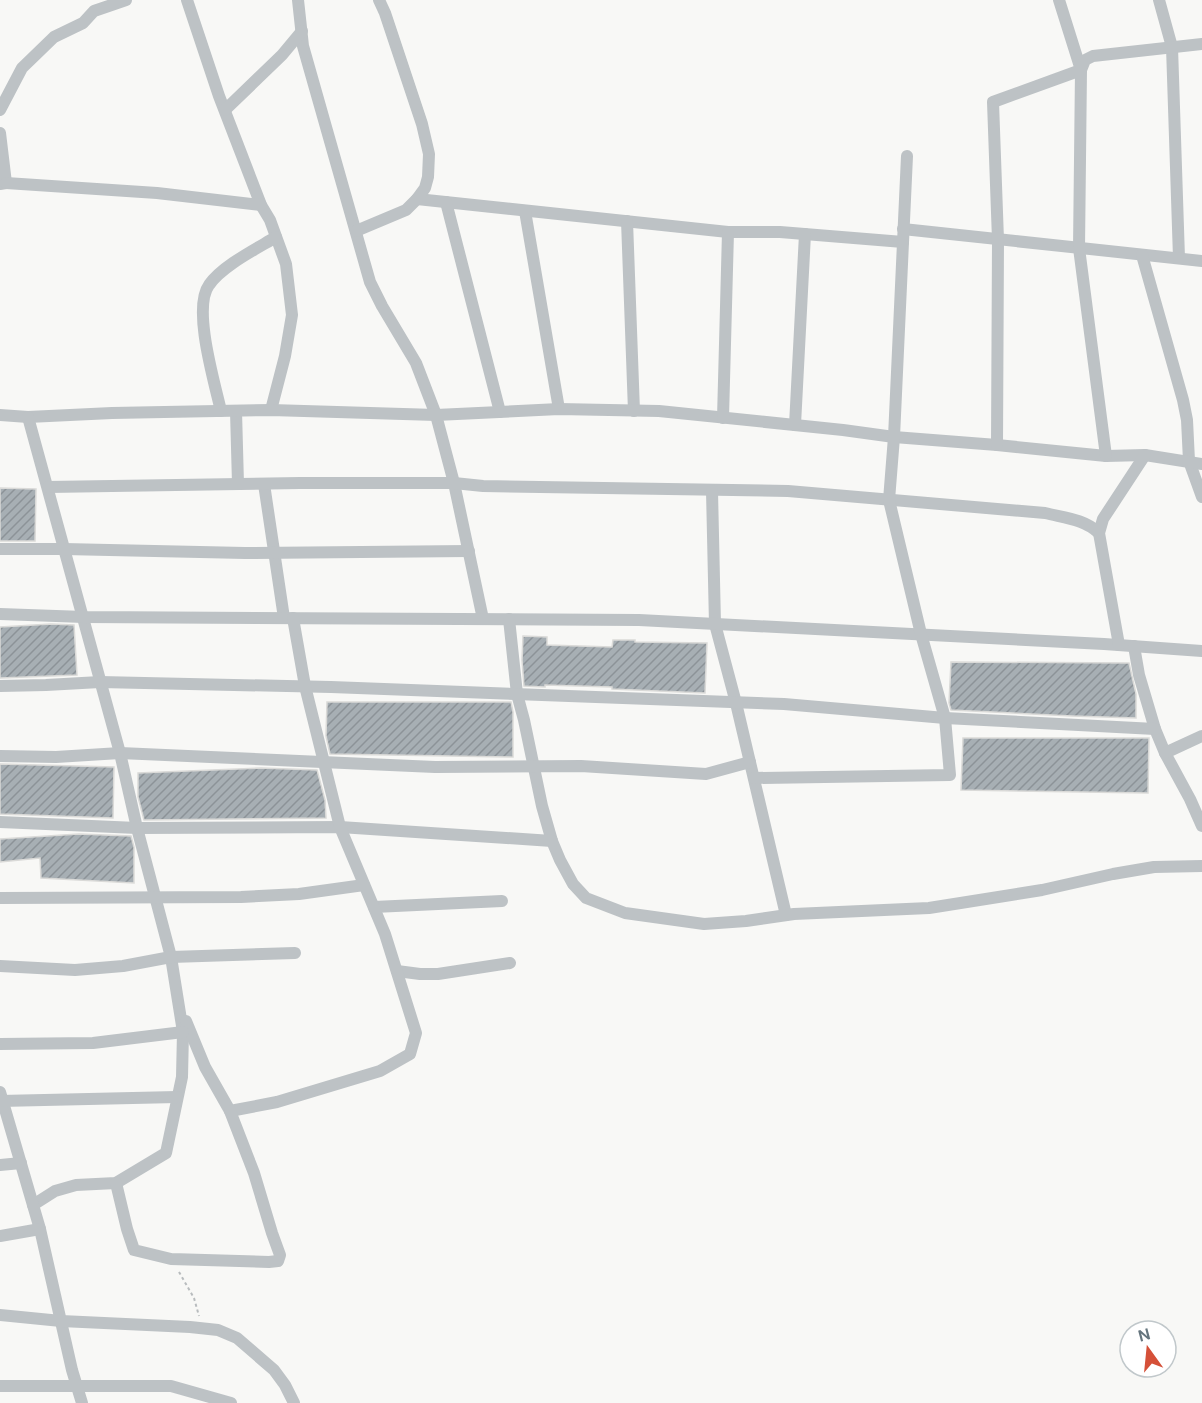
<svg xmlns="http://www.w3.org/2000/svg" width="1202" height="1403" font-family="'DM Sans',sans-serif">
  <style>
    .building { fill: url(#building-hatch); stroke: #dadad8; stroke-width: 1.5 }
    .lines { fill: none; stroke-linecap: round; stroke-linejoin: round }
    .path { stroke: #b8bcbe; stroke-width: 2; stroke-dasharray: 3 3; stroke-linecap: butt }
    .minor { stroke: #bdc2c5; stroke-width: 12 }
  </style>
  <defs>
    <pattern id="building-hatch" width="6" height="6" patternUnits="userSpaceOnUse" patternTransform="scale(1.5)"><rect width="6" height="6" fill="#a7afb4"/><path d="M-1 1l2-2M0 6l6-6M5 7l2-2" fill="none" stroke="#8c9398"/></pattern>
  </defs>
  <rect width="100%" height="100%" fill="#f8f8f6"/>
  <g class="building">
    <path d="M0,488L36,489L35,541H0Z"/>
    <path d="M51,624L74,625L77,675L0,678V627Z"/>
    <path d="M523,636L547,637V645L612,647L613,640H635V642L707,643L705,693L612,689V687L545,685V687L524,686L522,660Z"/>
    <path d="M951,662L1129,663L1136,694V718L1072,716L951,710L949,703Z"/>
    <path d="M327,702H511L513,712V757L330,754L326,736Z"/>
    <path d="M963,738H1149L1148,793L961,790Z"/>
    <path d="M0,764L114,767L113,818L0,814Z"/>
    <path d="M261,768L317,770L325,800L326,818L144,820L138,797V773Z"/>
    <path d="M79,834L131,836L134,847V883L41,878L40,858L0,862V839Z"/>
  </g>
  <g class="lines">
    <path class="path" d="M179,1272L194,1298L199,1316"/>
    <g class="minor">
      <path d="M187,0L219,96L261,205L270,220L286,264L292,315L285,356L271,410"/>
      <path d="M298,0L303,46L370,282L382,306L416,363L436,415L454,483L483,619"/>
      <path d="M1159,0L1172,47L1179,258"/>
      <path d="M0,110L22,68L54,37L83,23L94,11L126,0"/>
      <path d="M225,110L282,55L302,31"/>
      <path d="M0,133L6,183L0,184"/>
      <path d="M6,183L157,193L261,205"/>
      <path d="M417,199L728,232H780L903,242"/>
      <path d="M446,202L500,412"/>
      <path d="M525,211L559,409"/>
      <path d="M627,221L634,411"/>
      <path d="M903,229L1202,261"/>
      <path d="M356,231L406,210L417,199L425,188L428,177L429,154L422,124L385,13L379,0"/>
      <path d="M1142,255L1183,400L1187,420L1189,461L1202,497"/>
      <path d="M221,411C215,384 192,308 209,285C222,266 256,249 276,237"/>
      <path d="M236,411L238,484"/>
      <path d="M0,415L28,417L112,413L271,410L436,415L559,409L659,411L843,430L894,437L997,445L1106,456L1145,455L1202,464"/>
      <path d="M28,417L120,753L137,828L171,957L183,1032L182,1077L166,1153L116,1183L76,1185L55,1191L33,1205"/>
      <path d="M723,418L728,232"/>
      <path d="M795,425L805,234"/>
      <path d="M997,445L998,240L993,102L1081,70L1059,0"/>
      <path d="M1106,456L1079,248L1081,70L1085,60L1093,56L1202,44"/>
      <path d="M264,484L284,618"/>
      <path d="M48,487L300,483H454L483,486L788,491L1045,513C1065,518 1084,519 1099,533"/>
      <path d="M712,491L715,624L736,703L786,915"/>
      <path d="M0,549H64L245,553L469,551"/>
      <path d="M0,614L84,617L639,620L1104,644L1202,651"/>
      <path d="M509,619L517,694L524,720L542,806L552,841L560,860L573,884L586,898L625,913L704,924L746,921L794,914L929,908L1042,890L1113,874L1154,867L1202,866"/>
      <path d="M1119,645L1099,533L1103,519L1145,455"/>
      <path d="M1134,646L1139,675L1155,729L1165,753L1190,799L1202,826"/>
      <path d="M0,686L46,685L100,682L331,687L784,704L945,718L1155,729"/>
      <path d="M1165,753L1202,736"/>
      <path d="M0,756L56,757L120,753L435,767L581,766L706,774L750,762"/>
      <path d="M754,778L950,775L945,718L921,634L889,500L894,437L907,156"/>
      <path d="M0,822L137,828L340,827L552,841"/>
      <path d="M0,898L241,897L299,894L364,885"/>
      <path d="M374,907L502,901"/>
      <path d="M0,966L75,970L123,966L171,957L295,953"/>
      <path d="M397,971L420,974H438L510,963"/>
      <path d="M186,1021L205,1067L230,1111L277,1102L380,1071L410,1054L416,1033L385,934L340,827L305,686L293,618"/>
      <path d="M0,1044L93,1043L183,1032"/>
      <path d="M0,1092L40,1229L72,1370L82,1403"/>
      <path d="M0,1101L177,1097"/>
      <path d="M0,1165L21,1163"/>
      <path d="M116,1183L127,1229L134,1250L171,1259L269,1262L278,1261L280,1255L272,1233L254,1173L230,1111"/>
      <path d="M0,1236L40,1229"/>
      <path d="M0,1315L61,1321L190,1327L218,1330L237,1338L274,1370L285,1385L294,1403"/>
      <path d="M0,1386H171L231,1403"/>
    </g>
  </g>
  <g transform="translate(1148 1349) rotate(345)"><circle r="28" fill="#ffffff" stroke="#c1c8cb" stroke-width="1.5"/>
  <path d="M0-4.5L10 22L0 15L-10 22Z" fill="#d55038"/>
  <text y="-9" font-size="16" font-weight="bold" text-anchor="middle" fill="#65757e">N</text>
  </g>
</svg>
